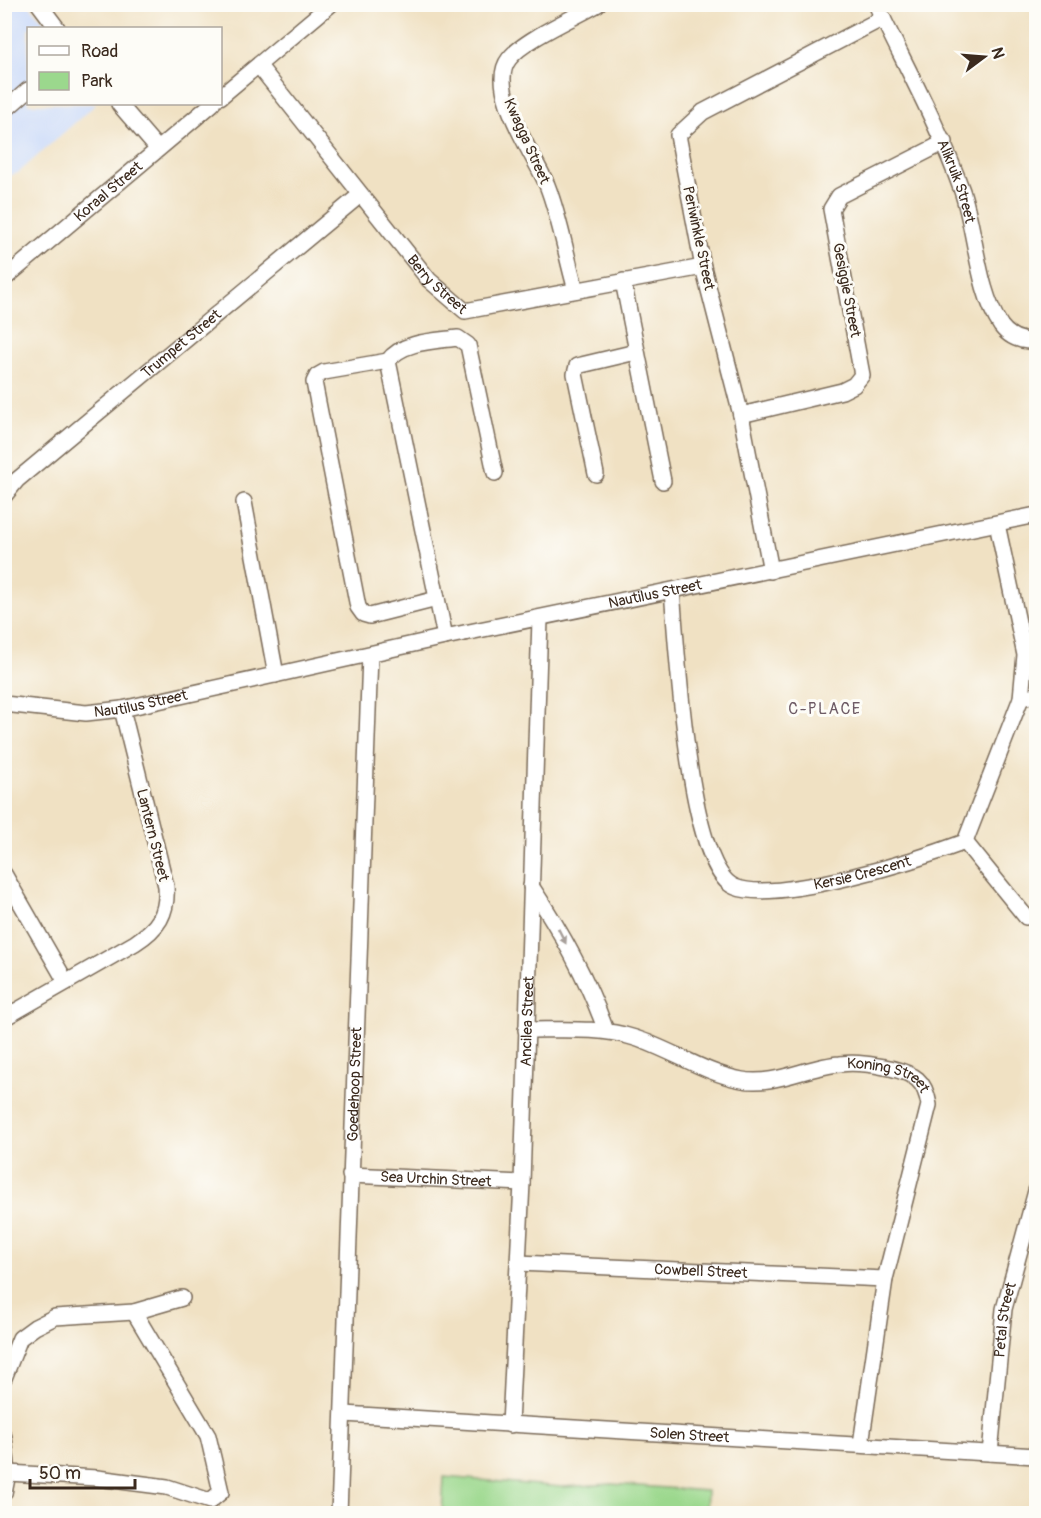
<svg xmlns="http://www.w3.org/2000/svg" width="1041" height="1518" font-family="Pangolin,sans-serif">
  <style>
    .built { fill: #ccdbf9 }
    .green { fill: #9bd88d; stroke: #6b8156; stroke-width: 1.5 }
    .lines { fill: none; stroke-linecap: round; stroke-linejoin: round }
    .minor-casing { stroke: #7a6a58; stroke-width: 18 }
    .minor { stroke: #fff; stroke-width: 15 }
    .oneway { fill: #a79f9a }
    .labels { text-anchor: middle; stroke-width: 6; stroke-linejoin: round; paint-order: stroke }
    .street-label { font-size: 15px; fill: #3b2a1e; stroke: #fdfcf7 }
    .neighbourhood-label { font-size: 16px; letter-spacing: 1.5px; fill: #6e5b65; stroke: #fdfcf7 }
  </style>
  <rect width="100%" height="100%" fill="#fdfcf7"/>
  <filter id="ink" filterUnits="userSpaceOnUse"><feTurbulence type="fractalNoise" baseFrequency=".0167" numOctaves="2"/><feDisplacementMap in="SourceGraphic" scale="12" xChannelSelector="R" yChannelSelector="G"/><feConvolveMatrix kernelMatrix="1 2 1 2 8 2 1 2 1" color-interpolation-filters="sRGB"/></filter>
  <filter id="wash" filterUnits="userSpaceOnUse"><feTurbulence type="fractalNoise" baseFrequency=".008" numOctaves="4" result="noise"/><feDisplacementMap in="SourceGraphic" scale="24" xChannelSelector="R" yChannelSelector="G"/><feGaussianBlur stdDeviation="1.35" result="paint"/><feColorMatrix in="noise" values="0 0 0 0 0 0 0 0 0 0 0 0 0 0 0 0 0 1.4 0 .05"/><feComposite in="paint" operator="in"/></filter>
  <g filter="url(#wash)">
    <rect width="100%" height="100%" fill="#f0e1c3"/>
    <path class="built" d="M5,5H29L49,28H28V104H96L18,173L5,177Z"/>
    <path class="green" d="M444,1477L562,1487L612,1484L707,1491L706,1513H442Z"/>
  </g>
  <g filter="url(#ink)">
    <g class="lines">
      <defs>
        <g id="minor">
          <path d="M39,4L57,28"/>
          <path id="s1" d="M876,4C906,67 939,126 962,191C976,232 977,290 1001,326C1010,338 1022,342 1036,341"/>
          <path id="s2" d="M259,66L429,280L465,311L703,267"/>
          <path d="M220,97L331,4"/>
          <path d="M119,104L157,148"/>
          <path d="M4,111L28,90"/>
          <path id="s3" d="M4,279L212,104"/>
          <path d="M623,281L663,481"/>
          <path d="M576,290C566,256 560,218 547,185C535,156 486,88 509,59C523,40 576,17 598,4"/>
          <path d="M388,361L324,372L317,376L314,382L358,607L363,614L370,616L437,599"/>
          <path d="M741,415L842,391L854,385L862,375L831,209L839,196L945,142"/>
          <path d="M596,474L575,374L577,366L636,352"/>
          <path id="s4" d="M4,496L17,480L360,195"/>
          <path d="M244,502L276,675"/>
          <path d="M771,571L741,415L703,267L678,135L703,112L883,18"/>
          <path id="s5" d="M672,591C677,643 687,868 735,887C778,904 920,859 965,842L1021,698L1025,655L997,524"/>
          <path d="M445,637L388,361C402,341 436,341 458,338L468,345L495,473"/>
          <path d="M1021,698L1036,695"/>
          <path id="s6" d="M4,704L86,713L122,709L445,637L1036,515"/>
          <path d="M965,842L1026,917"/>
          <path d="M4,874L66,982"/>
          <path d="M531,886C561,931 588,980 606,1031"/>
          <path d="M4,1018L135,943C158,928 168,914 166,886L122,709"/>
          <path id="s7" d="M526,1030C562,1030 601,1027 635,1038C672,1050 704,1073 742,1080C775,1086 808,1066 840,1064C858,1062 874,1065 890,1068C915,1074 925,1080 929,1105L885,1279L861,1444"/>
          <path id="s8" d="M350,1175L522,1183"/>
          <path id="s9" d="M518,1263L885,1279"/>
          <path d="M4,1378L20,1338L35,1327L55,1317L134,1312L182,1298"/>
          <path id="s10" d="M344,1414L1036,1456"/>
          <path id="s11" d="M510,1425L522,1183L540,619"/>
          <path d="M4,1437L8,1473L4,1493"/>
          <path id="s12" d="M990,1453L1004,1309L1036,1191"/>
          <path d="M8,1473L97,1478L167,1487L210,1501L221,1492L208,1436L134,1312"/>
          <path id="s13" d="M339,1514L370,655"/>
        </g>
      </defs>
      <use href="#minor" class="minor-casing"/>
      <use href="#minor" class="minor"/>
    </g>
    <defs><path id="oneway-solid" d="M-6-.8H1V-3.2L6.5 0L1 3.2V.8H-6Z" transform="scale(1.5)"/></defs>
    <use class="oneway" href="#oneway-solid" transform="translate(562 936) rotate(63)"/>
  </g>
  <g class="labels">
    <g class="street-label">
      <text transform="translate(527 141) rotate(66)" y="5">Kwagga Street</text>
      <text dy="5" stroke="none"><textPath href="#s1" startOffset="195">Alikruik Street</textPath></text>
      <text dy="5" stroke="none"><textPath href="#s3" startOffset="136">Koraal Street</textPath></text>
      <text transform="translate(699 238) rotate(78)" y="5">Periwinkle Street</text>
      <text dy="5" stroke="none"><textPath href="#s2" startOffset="282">Berry Street</textPath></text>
      <text transform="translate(847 290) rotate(79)" y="5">Gesiggie Street</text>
      <text dy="5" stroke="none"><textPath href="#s4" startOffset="234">Trumpet Street</textPath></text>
      <text dy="5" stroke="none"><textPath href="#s6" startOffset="664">Nautilus Street</textPath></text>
      <text dy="5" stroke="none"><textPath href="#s6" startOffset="138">Nautilus Street</textPath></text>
      <text transform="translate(153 835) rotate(76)" y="5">Lantern Street</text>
      <text dy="5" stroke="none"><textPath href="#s5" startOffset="438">Kersie Crescent</textPath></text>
      <text dy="5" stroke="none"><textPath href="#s11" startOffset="404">Ancilea Street</textPath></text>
      <text dy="5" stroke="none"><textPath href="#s7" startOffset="376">Koning Street</textPath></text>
      <text dy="5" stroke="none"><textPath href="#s13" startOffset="430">Goedehoop Street</textPath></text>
      <text dy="5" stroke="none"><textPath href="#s8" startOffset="86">Sea Urchin Street</textPath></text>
      <text dy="5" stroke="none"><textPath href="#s9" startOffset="183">Cowbell Street</textPath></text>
      <text dy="5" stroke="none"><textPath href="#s12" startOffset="134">Petal Street</textPath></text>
      <text dy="5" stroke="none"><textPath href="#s10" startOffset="346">Solen Street</textPath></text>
    </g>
    <g class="neighbourhood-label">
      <text x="825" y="714">C-PLACE</text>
    </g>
  </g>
  <rect width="1041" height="1518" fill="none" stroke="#fdfcf7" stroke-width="24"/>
  <rect x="27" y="27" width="195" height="78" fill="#fdfcf7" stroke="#afa8a0" stroke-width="1.5"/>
  <rect x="39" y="46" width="30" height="9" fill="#ffffff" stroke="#afa8a0" stroke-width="1.5"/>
  <text x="81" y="57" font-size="18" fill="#3b2a1e">Road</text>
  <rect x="39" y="72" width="30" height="18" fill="#9bd88d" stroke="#afa8a0" stroke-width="1.5"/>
  <text x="81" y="87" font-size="18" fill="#3b2a1e">Park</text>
  <g transform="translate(984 57) rotate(74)" stroke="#fdfcf7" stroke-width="4.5" paint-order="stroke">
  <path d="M0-4.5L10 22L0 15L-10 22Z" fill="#3b2a1e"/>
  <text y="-9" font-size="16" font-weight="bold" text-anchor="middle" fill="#3b2a1e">N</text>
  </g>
  <path d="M30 1479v9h105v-9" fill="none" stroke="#3b2a1e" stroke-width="3"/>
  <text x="39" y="1479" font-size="18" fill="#3b2a1e" stroke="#fdfcf7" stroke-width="4.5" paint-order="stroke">50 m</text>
</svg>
